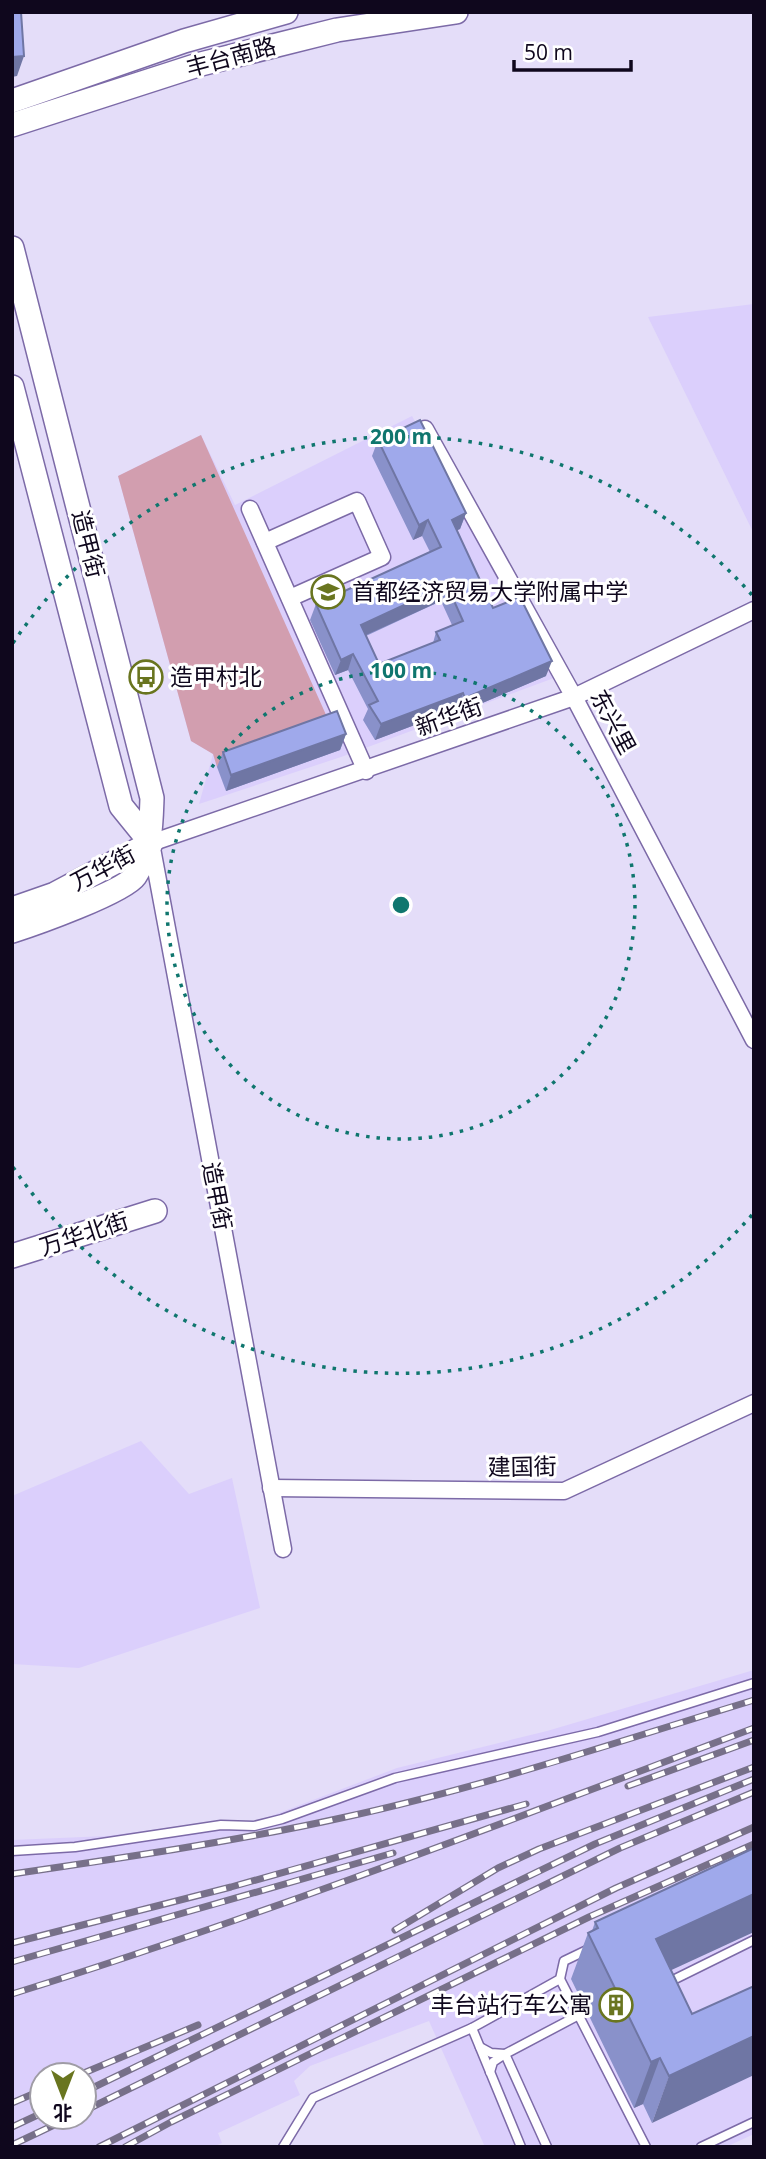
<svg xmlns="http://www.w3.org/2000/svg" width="766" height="2159" font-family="'Open Sans','Noto Sans SC',sans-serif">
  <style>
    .built { fill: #dbcffc; fill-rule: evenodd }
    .green { fill: #d29eaf }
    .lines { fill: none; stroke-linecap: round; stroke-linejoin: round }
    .lane-casing { stroke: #7c6aa7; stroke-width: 11 }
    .street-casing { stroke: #7c6aa7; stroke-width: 19 }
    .secondary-casing { stroke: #7c6aa7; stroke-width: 26 }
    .lane { stroke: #fff; stroke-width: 8 }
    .street { stroke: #fff; stroke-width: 16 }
    .secondary { stroke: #fff; stroke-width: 23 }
    .rail-casing { stroke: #777089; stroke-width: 7 }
    .rail { stroke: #fff; stroke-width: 4.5; stroke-dasharray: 13; stroke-linecap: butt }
    .wall { fill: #8991ca; fill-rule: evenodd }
    .shaded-wall { fill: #6f76a4 }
    .building { fill: #9fa9eb; stroke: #6f76a4; stroke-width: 2; fill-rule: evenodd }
    .ring { fill: none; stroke: #0f766e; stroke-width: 3.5; stroke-dasharray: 3.5 7 }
    .labels { text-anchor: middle; stroke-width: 6; stroke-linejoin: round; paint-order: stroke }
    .street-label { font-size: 23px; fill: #0f071d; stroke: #fff }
    .poi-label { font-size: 23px; fill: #0f071d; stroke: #fff; text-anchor: start }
    .centre { fill: #0f766e; stroke: #fff; stroke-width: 3.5 }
    .ring-label { font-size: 21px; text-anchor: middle; font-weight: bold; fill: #0f766e; stroke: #fff; stroke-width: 6; stroke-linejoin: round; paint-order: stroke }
  </style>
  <rect width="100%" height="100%" fill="#e4ddf9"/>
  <g class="built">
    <path d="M754,304V534L648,317Z"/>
    <path d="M412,416L554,678L341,757L199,804L213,754L191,741L118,476L201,435L235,505Z"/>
    <path d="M141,1441L189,1494L232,1478L260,1608L79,1668L12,1664V1496Z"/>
    <path d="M754,1670V2134L726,2147H485L429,2021L310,2066L294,2081L300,2095L218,2133L222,2143L213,2147H12V1840L107,1836L225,1820L253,1823L397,1768L547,1731ZM42,2075H84V2117H42Z"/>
  </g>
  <path class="green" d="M201,435L331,726L217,767L213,754L191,741L118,476Z"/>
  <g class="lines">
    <defs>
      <g id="lane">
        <path d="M12,1851L75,1847L221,1825L254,1826L282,1819L395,1778L598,1732L754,1683"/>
        <path d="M560,1979L646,2147"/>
        <path d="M667,1983L754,1940"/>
        <path d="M472,2028L521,2147"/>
        <path d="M480,2047L491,2053L505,2054L547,2147"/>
        <path d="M490,2072L493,2062L505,2054L579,2015"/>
        <path d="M283,2147L313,2098L472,2028L560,1979L564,1961L589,1949"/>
        <path d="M701,2147L754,2122"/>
      </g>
      <g id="street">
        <path d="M425,429L574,697L754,1040"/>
        <path d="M250,509L366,771"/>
        <path d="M265,542L357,501L382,557L290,598"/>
        <path d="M271,1488L564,1491L754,1403"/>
        <path d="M283,1549L151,843L574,697L754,610"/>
      </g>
      <g id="secondary">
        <path d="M12,101L184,41L286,12"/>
        <path d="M12,125L201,64L337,30L456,12"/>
        <path d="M12,248L152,798C151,826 151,852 135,876C124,892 34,924 12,931"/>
        <path d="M12,387L121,806L151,843"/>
        <path d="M12,909L55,894L151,843"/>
        <path d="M12,1256L155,1211"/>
      </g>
    </defs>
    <use href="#lane" class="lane-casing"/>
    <use href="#street" class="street-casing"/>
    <use href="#secondary" class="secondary-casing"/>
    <use href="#lane" class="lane"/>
    <use href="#street" class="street"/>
    <use href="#secondary" class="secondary"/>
    <defs>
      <g id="rail">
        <path d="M628,1786L754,1740"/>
        <path d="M12,1874C122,1858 232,1842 341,1818C481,1788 617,1742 754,1700"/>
        <path d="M395,1930L498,1868L539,1849L754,1767"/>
        <path d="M12,1943L231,1887L526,1804"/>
        <path d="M12,1962L393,1853"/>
        <path d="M12,1994C263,1916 508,1821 754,1728"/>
        <path d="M79,2075L198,2025"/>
        <path d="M84,2092L595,1844L754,1779"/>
        <path d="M12,2103L42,2090"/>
        <path d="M84,2111L620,1848L754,1792"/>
        <path d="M12,2127L42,2113"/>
        <path d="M12,2145L71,2117"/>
        <path d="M99,2147L616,1888L754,1827"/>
        <path d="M125,2147L171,2122L589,1917L754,1844"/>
      </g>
    </defs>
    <use href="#rail" class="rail-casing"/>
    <use href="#rail" class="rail"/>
  </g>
  <g class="wall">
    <path d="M378,440L466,513L460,529L457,530L493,608L546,676L459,713L457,709L375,740L363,720L368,709L348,670L335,675L310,620L316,604L430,552L422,536L413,540L372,456ZM441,601L452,625L436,632L433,643L379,664L366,636Z"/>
    <path d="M346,734L340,750L226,791L217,767L223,752Z"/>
    <path d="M595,1922L671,1971L692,2014L652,2123L643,2104L634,2108L571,1979L588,1933L592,1931Z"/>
  </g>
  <g class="shaded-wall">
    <path d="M24,56L17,76L12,77V57Z"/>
    <path d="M466,513L460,529L446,535L452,520Z"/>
    <path d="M428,520L422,536L413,540L419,525Z"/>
    <path d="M447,585L441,601L355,640L361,625Z"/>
    <path d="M353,654L348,670L335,675L341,660Z"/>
    <path d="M552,661L546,676L459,713L465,698Z"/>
    <path d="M463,693L457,709L375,740L381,724Z"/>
    <path d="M346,734L340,750L226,791L231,775Z"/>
    <path d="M754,1894V1932L639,1985L656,1939Z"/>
    <path d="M754,2036V2075L652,2123L669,2076Z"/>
    <path d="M660,2058L643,2104L634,2108L651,2062Z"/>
  </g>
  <g class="building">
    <path d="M12,12H21L24,56L12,57Z"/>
    <path d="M420,420L466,513L452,520L493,608L520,597L552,661L465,698L463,693L381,724L369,705L378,701L353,654L341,660L316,604L441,547L428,520L419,525L378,440ZM447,585L463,621L436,632L440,640L379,664L361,625Z"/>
    <path d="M337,711L346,734L231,775L223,752Z"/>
    <path d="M754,1848V1894L656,1939L692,2014L754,1986V2036L669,2076L660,2058L651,2062L588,1933L598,1928L595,1922Z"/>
  </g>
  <g class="ring">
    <circle cx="401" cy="905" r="234"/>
    <path d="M752 1215A468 468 0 0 1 13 1167M13 643A468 468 0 0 1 752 595"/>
  </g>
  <defs>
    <symbol id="school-ring" viewBox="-11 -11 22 22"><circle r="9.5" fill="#fff" stroke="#69751f" stroke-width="1.5"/><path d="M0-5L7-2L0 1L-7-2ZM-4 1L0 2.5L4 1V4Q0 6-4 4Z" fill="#69751f"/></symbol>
    <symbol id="bus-ring" viewBox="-11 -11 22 22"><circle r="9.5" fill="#fff" stroke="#69751f" stroke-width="1.5"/><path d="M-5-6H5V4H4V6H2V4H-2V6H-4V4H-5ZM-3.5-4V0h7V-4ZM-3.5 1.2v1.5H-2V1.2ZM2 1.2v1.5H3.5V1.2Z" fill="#69751f"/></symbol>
    <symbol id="building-ring" viewBox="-11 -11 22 22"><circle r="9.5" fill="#fff" stroke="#69751f" stroke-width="1.5"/><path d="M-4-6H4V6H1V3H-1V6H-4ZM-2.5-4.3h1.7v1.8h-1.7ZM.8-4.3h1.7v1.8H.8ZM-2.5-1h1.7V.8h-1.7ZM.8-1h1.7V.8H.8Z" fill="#69751f"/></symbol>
  </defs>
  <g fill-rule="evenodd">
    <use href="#school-ring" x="309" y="573" width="38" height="38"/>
    <use href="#bus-ring" x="127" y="658" width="38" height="38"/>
    <use href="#building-ring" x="597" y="1986" width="38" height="38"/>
  </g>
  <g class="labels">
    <g class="street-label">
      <text transform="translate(231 57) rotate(-15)" y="8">丰台南路</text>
      <text transform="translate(88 544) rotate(76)" y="8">造甲街</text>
      <text transform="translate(449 717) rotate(-20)" y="8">新华街</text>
      <text transform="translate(613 722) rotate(62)" y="8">东兴里</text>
      <text transform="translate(103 868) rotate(-28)" y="8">万华街</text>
      <text transform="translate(217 1196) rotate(79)" y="8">造甲街</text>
      <text transform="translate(84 1234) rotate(-18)" y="8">万华北街</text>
      <text transform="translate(522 1467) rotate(-1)" y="8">建国街</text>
    </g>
    <g class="poi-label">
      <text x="352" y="600">首都经济贸易大学附属中学</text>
      <text x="170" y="685">造甲村北</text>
      <text x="592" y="2013" text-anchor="end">丰台站行车公寓</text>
    </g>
  </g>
  <circle cx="401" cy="905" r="10" class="centre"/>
  <g class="ring-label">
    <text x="401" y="444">200 m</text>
    <text x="401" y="678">100 m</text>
  </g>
  <rect width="766" height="2159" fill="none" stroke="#0f071d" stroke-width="28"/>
  <g transform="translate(63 2096) rotate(180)"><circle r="33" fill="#ffffff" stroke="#9f9ca5" stroke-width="2"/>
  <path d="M0-5L12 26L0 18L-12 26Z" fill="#69751f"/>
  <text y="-10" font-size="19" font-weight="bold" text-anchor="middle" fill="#0f071d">北</text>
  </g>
  <path d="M514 60v10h117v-10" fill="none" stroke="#0f071d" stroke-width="3.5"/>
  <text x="524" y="60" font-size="21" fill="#0f071d" stroke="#ffffff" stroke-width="5" paint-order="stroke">50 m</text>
</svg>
